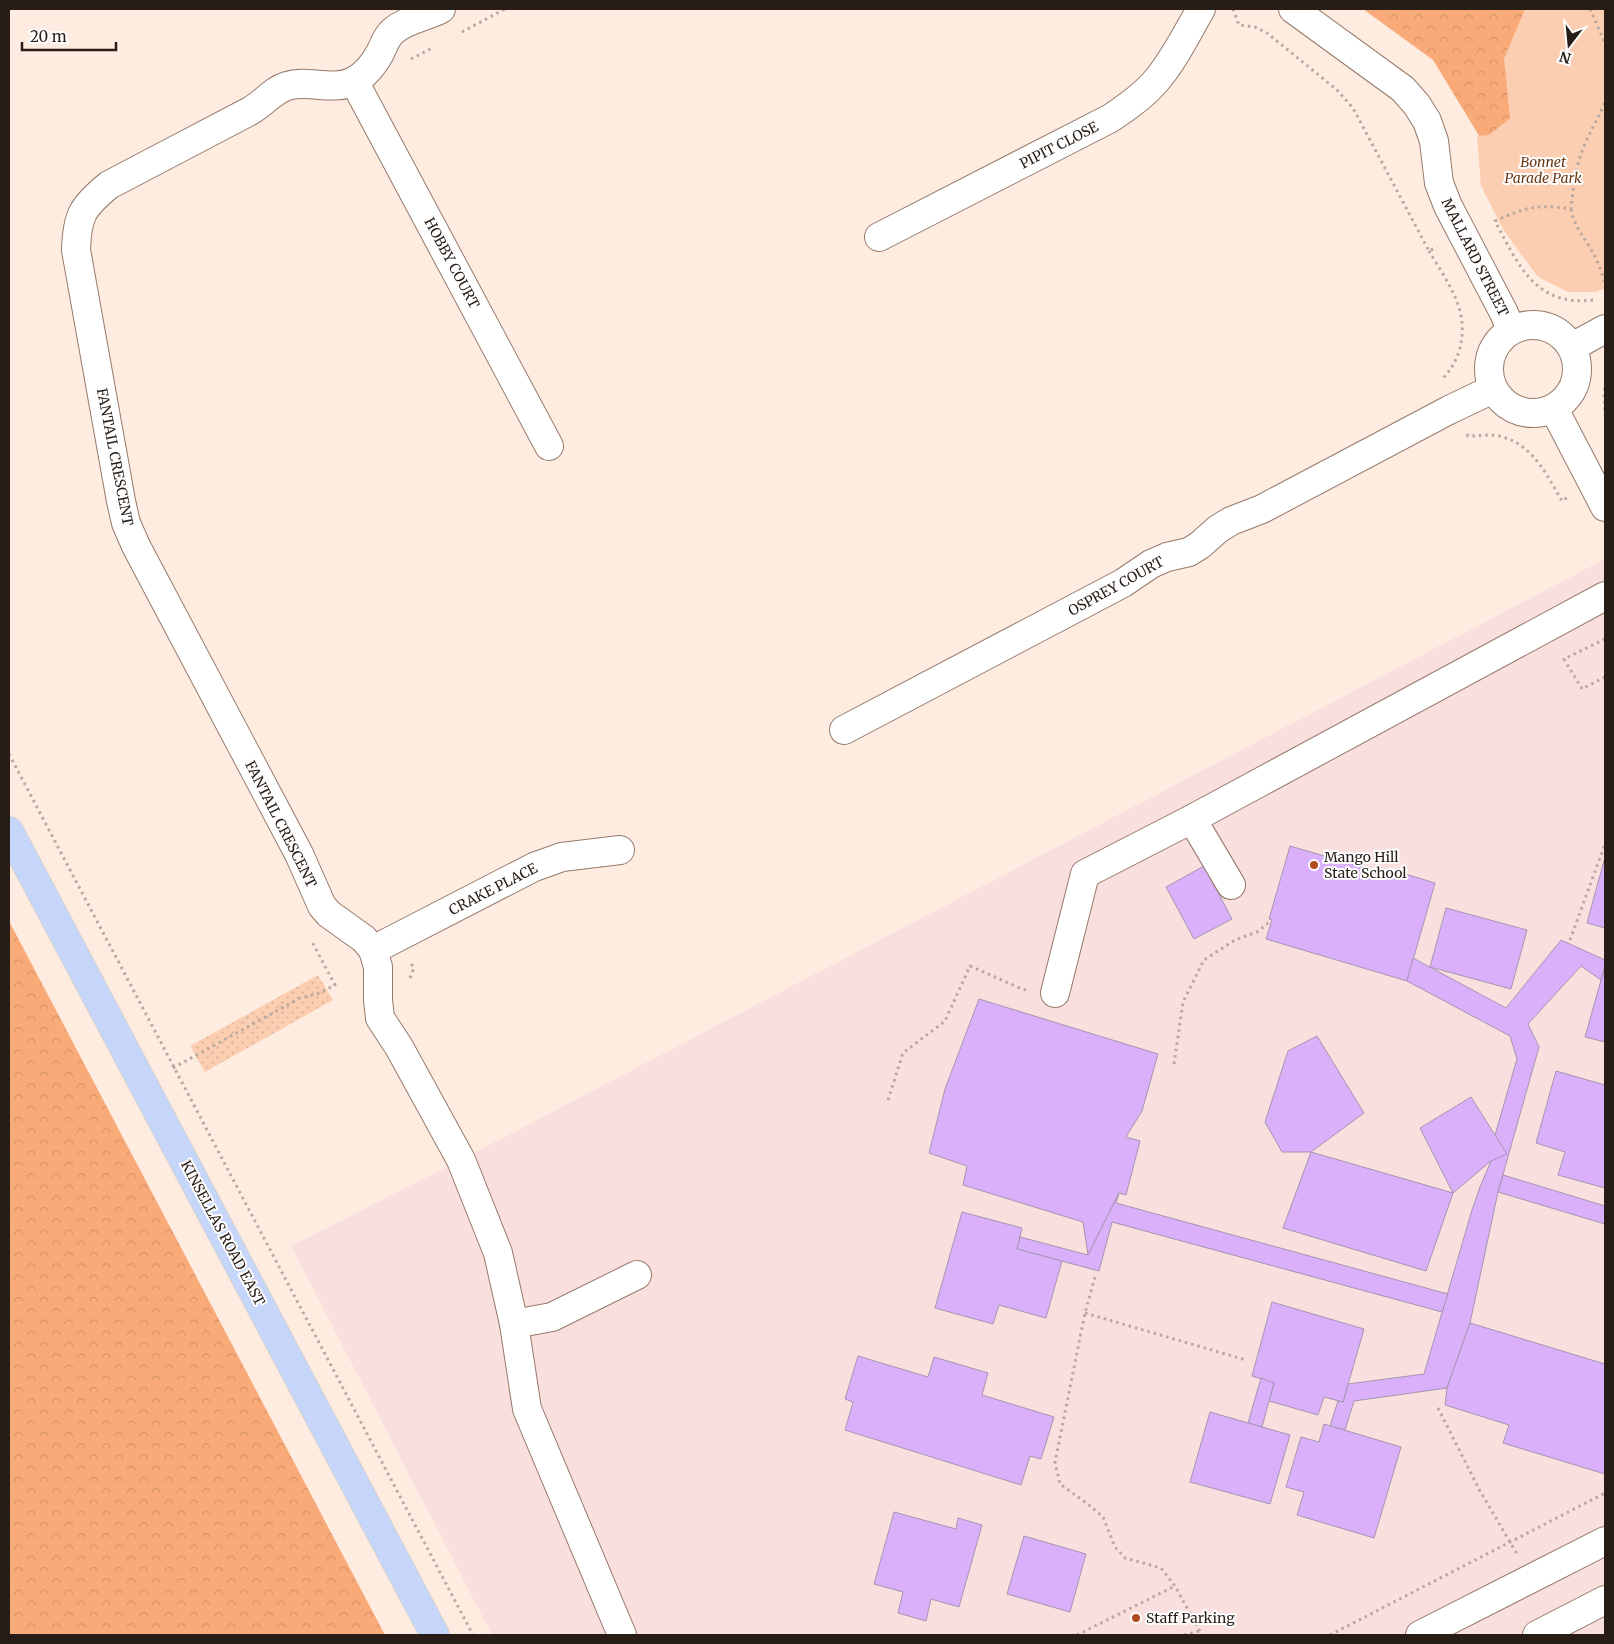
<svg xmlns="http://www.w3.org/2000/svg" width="1614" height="1644" font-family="Merriweather,serif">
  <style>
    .education { fill: #fadfdf }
    .grass { fill: url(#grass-dots) }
    .forest { fill: url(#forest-crowns) }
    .park { fill: #fcceb1 }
    .building { fill: #dbb0fb; stroke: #a495b0 }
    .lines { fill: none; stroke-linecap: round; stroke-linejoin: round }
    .minor-casing { stroke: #957a69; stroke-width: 30 }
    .major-casing { stroke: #d4d2d0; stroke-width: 30 }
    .path { stroke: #b9a89f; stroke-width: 3; stroke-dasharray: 2.5 4; stroke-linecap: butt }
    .minor { stroke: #fff; stroke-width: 28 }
    .major { stroke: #c5d6fa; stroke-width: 28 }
    .poi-dot { fill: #b24c20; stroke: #fefefe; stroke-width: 2 }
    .labels { text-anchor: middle; stroke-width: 4; stroke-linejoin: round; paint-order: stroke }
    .street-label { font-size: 14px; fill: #281d16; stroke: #fefefe }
    .park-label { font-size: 14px; font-style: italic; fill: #6c3a16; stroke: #fefefe }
    .poi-label { font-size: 14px; fill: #281d16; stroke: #fefefe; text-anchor: start }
  </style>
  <defs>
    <pattern id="grass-dots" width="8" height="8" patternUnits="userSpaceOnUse" patternTransform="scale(1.25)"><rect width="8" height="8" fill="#fcceb1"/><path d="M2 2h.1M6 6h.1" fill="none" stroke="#d8b098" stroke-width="1.8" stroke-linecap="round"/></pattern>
    <pattern id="forest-crowns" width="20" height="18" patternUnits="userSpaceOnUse" patternTransform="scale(1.25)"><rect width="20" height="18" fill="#f8ab79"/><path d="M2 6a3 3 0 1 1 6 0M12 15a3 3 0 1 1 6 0" fill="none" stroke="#d59368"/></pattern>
  </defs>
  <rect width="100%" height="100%" fill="#ffece1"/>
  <path class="education" d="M1605,559V1635H492L291,1246L461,1160Z"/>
  <path class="grass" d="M318,975L333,1000L205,1072L190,1046Z"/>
  <g class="forest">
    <path d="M1363,9H1534L1520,130L1481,139L1433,60Z"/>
    <path d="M9,921L385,1635H9Z"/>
  </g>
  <path class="park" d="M1525,9H1605V288L1596,292H1568L1538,277L1504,231L1481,186L1477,136L1489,135L1510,118L1504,59Z"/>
  <g class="building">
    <path d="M1290,846L1400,878L1402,873L1435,883L1407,981L1266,939L1272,920L1269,919Z"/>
    <path d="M1605,857V928L1587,923Z"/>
    <path d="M1204,866L1232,919L1194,939L1166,887Z"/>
    <path d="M1446,908L1527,930L1511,989L1430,967Z"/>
    <path d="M1561,940L1605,960V966L1601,980L1581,966L1528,1024L1539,1047L1498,1192L1470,1323L1447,1388L1354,1401L1345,1430L1330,1426L1338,1401L1343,1402L1348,1384L1424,1374L1472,1210L1480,1187L1491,1161L1495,1135L1517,1059L1510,1036L1407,981L1413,958L1506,1008Z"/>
    <path d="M1605,966V1042L1585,1037Z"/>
    <path d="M979,999L1158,1054L1142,1111L1126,1137L1140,1141L1126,1195L1119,1193L1088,1255L1083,1222L963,1185L967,1166L929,1153L945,1089Z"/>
    <path d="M1317,1036L1364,1113L1311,1152H1282L1265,1122L1288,1051Z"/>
    <path d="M1556,1071L1605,1085V1188L1558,1175L1565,1152L1536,1143Z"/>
    <path d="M1471,1097L1507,1154L1491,1161L1453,1193L1420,1128Z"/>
    <path d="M1311,1152L1453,1193L1426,1271L1283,1228Z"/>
    <path d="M1503,1175L1605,1206V1224L1498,1192Z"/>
    <path d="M1119,1193L1116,1203L1448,1294L1442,1312L1112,1222L1099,1271L1017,1249L1020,1237L1088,1255Z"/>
    <path d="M962,1212L1022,1228L1017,1249L1062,1261L1046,1318L999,1305L993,1324L935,1308Z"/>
    <path d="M1272,1302L1364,1329L1343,1402L1324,1397L1318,1415L1269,1401L1274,1383L1252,1376Z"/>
    <path d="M1470,1323L1605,1364V1474L1503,1443L1509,1425L1445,1405L1447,1388Z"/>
    <path d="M858,1356L928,1377L934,1357L988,1373L982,1395L1054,1417L1041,1459L1030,1456L1021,1485L845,1430L853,1402L845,1399Z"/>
    <path d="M1261,1378L1274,1383L1262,1427L1248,1423Z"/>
    <path d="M1210,1412L1290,1435L1270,1504L1190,1482Z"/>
    <path d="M1324,1424L1401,1447L1374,1538L1297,1515L1304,1492L1286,1487L1301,1437L1319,1442Z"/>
    <path d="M894,1512L956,1529L958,1518L982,1525L959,1607L931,1599L926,1621L898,1613L903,1592L874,1584Z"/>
    <path d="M1024,1536L1086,1554L1070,1612L1007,1594Z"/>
  </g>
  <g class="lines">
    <defs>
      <g id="minor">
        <path d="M441,9C426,17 407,19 393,31C386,37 384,45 380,53C374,64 365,75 354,81C333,92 309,79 287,86C273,90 263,104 250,111C203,136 156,160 109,185C82,207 77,216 76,250L121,501L126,523L136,546L299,854L322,906L329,914L364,939L373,950L378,967V1000L380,1018L399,1047L461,1160L498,1253L514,1324L527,1409L622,1635"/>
        <path d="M1293,9L1403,89L1417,105L1427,121L1434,141L1439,183L1448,206L1504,313L1511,330"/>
        <path d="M354,81L549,446"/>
        <path d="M879,237L1111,118C1127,107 1143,96 1156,81C1174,60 1187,33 1201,9"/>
        <circle cx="1533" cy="369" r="44"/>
        <path d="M1572,347L1605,329"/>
        <path d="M1554,409L1605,507"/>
        <path d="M844,730L1123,583L1151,564L1167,557L1189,552L1200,545L1218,529L1231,521L1262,509L1449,410L1493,389"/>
        <path d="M1192,819L1231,885"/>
        <path d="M373,950L534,867L562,857L620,850"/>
        <path d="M1055,993L1085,874L1192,819L1605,596"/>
        <path d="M514,1324L552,1317L637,1275"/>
        <path d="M1420,1635L1605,1541"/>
        <path d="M1537,1635L1605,1600"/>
      </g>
      <path id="major" d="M9,831L435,1635"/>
    </defs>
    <use href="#minor" class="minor-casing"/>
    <use href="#major" class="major-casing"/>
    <g class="path">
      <path d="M1233,9L1239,25L1255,27L1267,33L1337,90L1353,108L1429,251L1437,247"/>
      <path d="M1590,9L1605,43"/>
      <path d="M462,32L505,9"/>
      <path d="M411,59L434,47"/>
      <path d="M1571,209C1574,226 1584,237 1592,251C1598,261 1602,273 1605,284"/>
      <path d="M1429,251C1437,265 1452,287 1457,302C1467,327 1463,358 1443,378"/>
      <path d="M1593,300C1535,307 1518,264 1495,221C1527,207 1536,204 1571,209C1573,188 1576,164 1585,144C1591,129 1600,116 1605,101"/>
      <path d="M1605,388L1604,392L1605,415"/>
      <path d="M1467,434L1468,436C1479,436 1489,434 1499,436C1532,443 1547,475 1562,501L1568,497"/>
      <path d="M1605,639L1564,659L1582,689L1605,677"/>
      <path d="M9,754L473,1635"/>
      <path d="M1570,940L1605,844"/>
      <path d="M410,978L414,968L411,964"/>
      <path d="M1174,1064L1183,1002L1204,960L1235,940L1257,932L1272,920"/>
      <path d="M173,1068L300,998L317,994L335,985L311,940"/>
      <path d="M888,1100L903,1053L945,1021L970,966L1022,989L1026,990"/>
      <path d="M1095,1277L1085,1313L1055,1462L1060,1484L1089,1505L1103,1517L1115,1547L1125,1558L1161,1568L1175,1586L1202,1635"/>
      <path d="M1085,1313L1246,1360"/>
      <path d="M1438,1408L1480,1491L1517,1554"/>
      <path d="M1077,1635L1175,1586"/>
      <path d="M1184,1635L1199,1631"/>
      <path d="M1330,1635L1605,1493"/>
    </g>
    <use href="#minor" class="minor"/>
    <use href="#major" class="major"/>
  </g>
  <g class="poi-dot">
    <circle cx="1314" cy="865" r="5"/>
    <circle cx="1136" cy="1618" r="5"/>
  </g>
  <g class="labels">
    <g class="street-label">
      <text transform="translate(1059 145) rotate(-27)" y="5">PIPIT CLOSE</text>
      <text transform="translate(1475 257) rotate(63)" y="5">MALLARD STREET</text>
      <text transform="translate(452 263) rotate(62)" y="5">HOBBY COURT</text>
      <text transform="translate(115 457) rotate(79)" y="5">FANTAIL CRESCENT</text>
      <text transform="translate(1116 586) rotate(-29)" y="5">OSPREY COURT</text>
      <text transform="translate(281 824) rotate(63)" y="5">FANTAIL CRESCENT</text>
      <text transform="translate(493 889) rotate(-27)" y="5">CRAKE PLACE</text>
      <text transform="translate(223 1233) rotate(62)" y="5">KINSELLAS ROAD EAST</text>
    </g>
    <g class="park-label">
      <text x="1543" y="167">Bonnet<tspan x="1543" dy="16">Parade Park</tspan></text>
    </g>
    <g class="poi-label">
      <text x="1324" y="862">Mango Hill<tspan x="1324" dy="16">State School</tspan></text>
      <text x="1146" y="1623">Staff Parking</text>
    </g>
  </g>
  <rect width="1614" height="1644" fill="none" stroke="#281d16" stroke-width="20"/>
  <g transform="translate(1569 45) rotate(196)" stroke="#fefefe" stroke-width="4" paint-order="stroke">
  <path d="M0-4L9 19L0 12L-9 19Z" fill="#281d16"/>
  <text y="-8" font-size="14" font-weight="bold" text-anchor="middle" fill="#281d16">N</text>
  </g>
  <path d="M22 42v8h94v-8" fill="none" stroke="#281d16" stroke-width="2.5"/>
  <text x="30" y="42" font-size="15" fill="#281d16" stroke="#fefefe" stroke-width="4" paint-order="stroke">20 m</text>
</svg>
